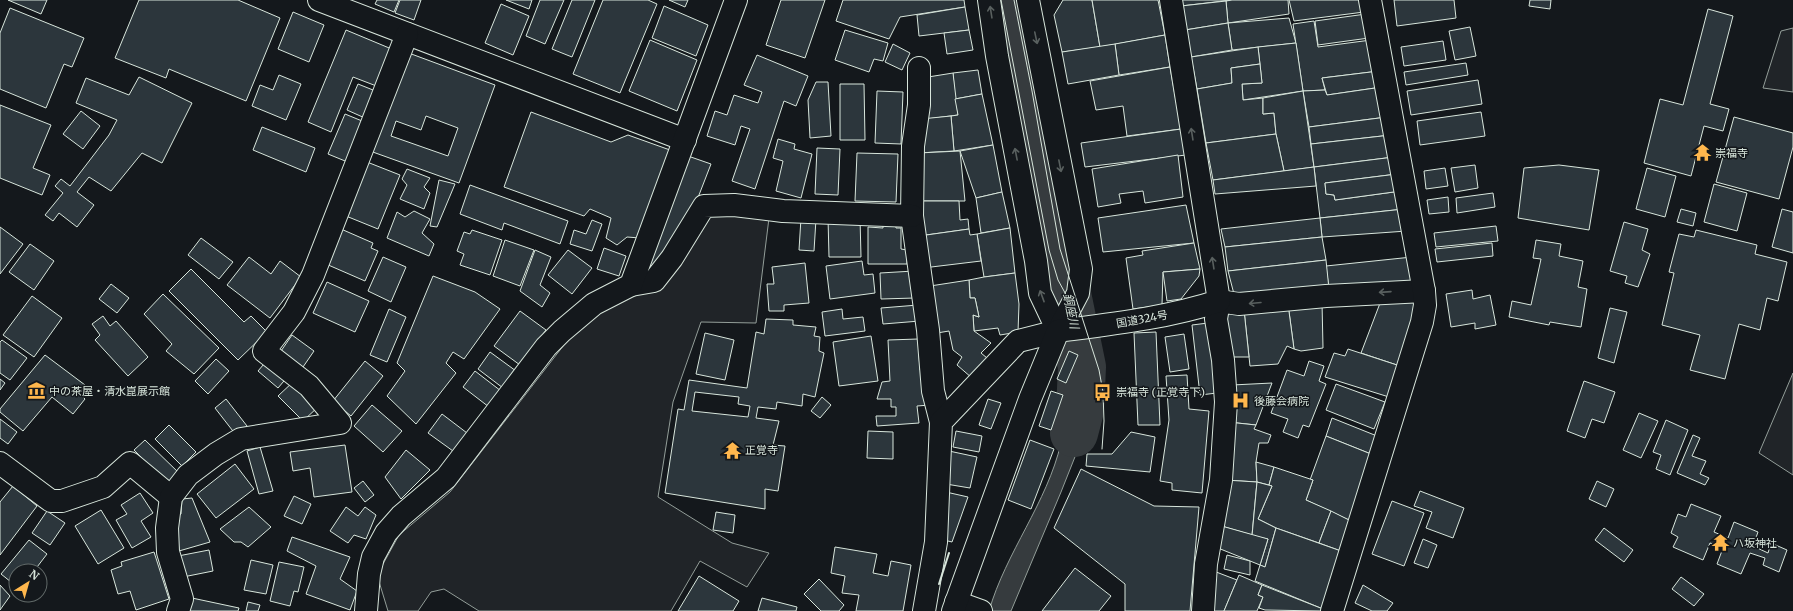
<svg xmlns="http://www.w3.org/2000/svg" width="1793" height="611" font-family="Merriweather,'Noto Sans JP',serif">
  <style>
    .green { fill: #202428; stroke: #939e99 }
    .water { fill: #363b3e; stroke: #939e99 }
    .lines { fill: none; stroke-linecap: round; stroke-linejoin: round }
    .river { stroke: #363b3e; stroke-width: 48 }
    .building { fill: #2c363c; stroke: #d8e6dc; fill-rule: evenodd }
    .minor-casing { stroke: #d8e6dc; stroke-width: 24 }
    .highway-casing { stroke: #d8e6dc; stroke-width: 24 }
    .minor { stroke: #14181c; stroke-width: 22 }
    .highway { stroke: #14181c; stroke-width: 22 }
    .tram { stroke: #d8e6dc; stroke-width: 1 }
    .wall { stroke: #d8e6dc; stroke-width: 2 }
    .oneway { stroke: #59605f }
    .labels { text-anchor: middle; stroke-width: 3; stroke-linejoin: round; paint-order: stroke }
    .poi-label { font-size: 11px; fill: #d8e6dc; stroke: #14181c; text-anchor: start }
    .street-label { font-size: 11px; fill: #d8e6dc; stroke: #14181c }
    .water-label { font-size: 12px; font-style: italic; fill: #d8e6dc; stroke: #14181c }
  </style>
  <rect width="100%" height="100%" fill="#14181c"/>
  <g class="green">
    <path d="M1793,28V92L1763,88L1781,31Z"/>
    <path d="M707,213L769,218L756,323L701,322L673,402L658,497L732,543L769,553L747,587L700,561L671,611H479L444,589L431,592L418,611H388L377,575L399,535L450,492L567,341L598,311L640,293Z"/>
    <path d="M1793,373V475L1759,453Z"/>
  </g>
  <path class="water" d="M1082,367L1094,409L1061,492L1011,611H989C1006,552 1047,503 1061,443C1066,418 1067,388 1082,367Z"/>
  <g class="lines">
    <path class="river" d="M1007,0L1082,367L1080,410L1074,433"/>
  </g>
  <g class="building">
    <path d="M8,0H47L41,14Z"/>
    <path d="M139,0H238L280,18L246,101L169,69L166,78L115,58Z"/>
    <path d="M377,0H399L394,12L375,4Z"/>
    <path d="M400,0H421L414,20L395,13Z"/>
    <path d="M506,0H532L529,9Z"/>
    <path d="M540,0H564L545,44L526,36Z"/>
    <path d="M572,0H595L572,57L552,49Z"/>
    <path d="M603,0H648L657,4L620,93L573,74Z"/>
    <path d="M669,0H688L685,7Z"/>
    <path d="M781,0H825L805,58L766,45Z"/>
    <path d="M843,0H964L965,7L900,17L889,39L836,21Z"/>
    <path d="M1063,0H1092L1100,47L1062,52L1054,15Z"/>
    <path d="M1092,0H1158L1165,35L1100,47Z"/>
    <path d="M1180,0H1232L1181,6Z"/>
    <path d="M1232,0H1288L1289,14L1228,23L1226,1Z"/>
    <path d="M1289,0H1362L1364,12L1294,21Z"/>
    <path d="M1394,0H1454L1456,18L1397,26Z"/>
    <path d="M1530,0H1551L1550,9L1529,6Z"/>
    <path d="M1226,1L1228,23L1185,30L1181,6Z"/>
    <path d="M501,4L529,16L513,55L485,43Z"/>
    <path d="M664,6L708,25L696,56L652,38Z"/>
    <path d="M965,7L969,30L919,36L917,15Z"/>
    <path d="M10,8L84,38L72,67L64,64L46,108L0,89V33Z"/>
    <path d="M1708,9L1733,16L1710,104L1729,109L1723,131L1704,126L1691,176L1644,163L1660,99L1683,105Z"/>
    <path d="M293,12L324,25L309,62L278,49Z"/>
    <path d="M1366,14L1369,38L1318,45L1315,21Z"/>
    <path d="M1289,18L1296,43L1232,50L1228,23Z"/>
    <path d="M1314,21L1318,47L1371,40L1379,71L1322,78L1325,90L1303,91L1293,24Z"/>
    <path d="M1228,23L1232,50L1191,57L1185,30Z"/>
    <path d="M1470,27L1476,56L1455,60L1449,31Z"/>
    <path d="M346,30L394,50L379,87L353,77L331,132L308,122Z"/>
    <path d="M845,30L888,43L883,61L874,59L869,72L835,60Z"/>
    <path d="M969,30L973,50L947,54L944,33Z"/>
    <path d="M1165,35L1170,67L1119,75L1115,44Z"/>
    <path d="M650,40L697,60L677,111L629,91Z"/>
    <path d="M1443,41L1446,60L1404,66L1401,47Z"/>
    <path d="M1296,43L1303,91L1243,100L1242,84L1262,83L1258,47Z"/>
    <path d="M893,44L910,53L902,70L885,62Z"/>
    <path d="M1115,44L1119,75L1068,84L1062,52Z"/>
    <path d="M1258,47L1260,64L1231,68L1232,83L1197,89L1191,57Z"/>
    <path d="M406,52L495,85L459,183L370,151ZM426,116L458,128L448,156L391,136L396,121L421,130Z"/>
    <path d="M757,55L808,76L796,106L784,101L755,189L732,181L750,129L741,126L735,145L707,136L715,111L727,115L734,95L758,103L762,92L744,85Z"/>
    <path d="M1466,63L1468,75L1406,85L1404,72Z"/>
    <path d="M1260,64L1262,83L1242,84L1243,100L1263,98V114L1274,113L1276,134L1206,143L1197,89L1232,83L1231,68Z"/>
    <path d="M1170,67L1181,129L1127,136L1123,106L1096,110L1090,81Z"/>
    <path d="M978,70L982,94L955,99L953,73Z"/>
    <path d="M1379,71L1382,87L1327,95L1322,78Z"/>
    <path d="M953,73L958,115L927,119L928,77Z"/>
    <path d="M279,75L301,84L286,120L252,106L260,85L273,90Z"/>
    <path d="M139,77L192,103L162,163L142,153L111,191L89,177L77,192L94,205L77,227L59,213L53,221L45,215L63,193L55,186L61,179L70,186L109,135L117,120L76,103L86,78L129,95Z"/>
    <path d="M1478,80L1482,104L1411,115L1407,91Z"/>
    <path d="M816,82H828L831,136L810,138L808,100Z"/>
    <path d="M358,84L378,92L367,119L347,110Z"/>
    <path d="M840,84H864L865,140H840Z"/>
    <path d="M1382,87L1387,117L1309,127L1303,91L1325,90L1327,95Z"/>
    <path d="M877,91L903,92L901,144L875,143Z"/>
    <path d="M1303,91L1314,167L1284,171L1276,134L1274,113L1263,114V98Z"/>
    <path d="M982,94L993,145L954,151L951,116L958,115L955,99Z"/>
    <path d="M0,105L51,125L33,168L50,175L42,195L0,178Z"/>
    <path d="M81,111L100,126L83,149L63,134Z"/>
    <path d="M531,112L611,142L628,135L670,150L640,238L627,237L617,245L606,238L611,218L590,209L584,216L504,187Z"/>
    <path d="M1481,112L1485,136L1420,145L1417,121Z"/>
    <path d="M345,114L367,123L350,163L328,154Z"/>
    <path d="M951,116L954,151L918,153L921,119Z"/>
    <path d="M1387,117L1391,135L1311,144L1309,127Z"/>
    <path d="M1734,117L1793,133V147L1779,199L1716,182Z"/>
    <path d="M262,127L315,148L306,172L253,150Z"/>
    <path d="M1181,129L1186,155L1085,167L1081,143Z"/>
    <path d="M1276,134L1284,171L1213,180L1206,143Z"/>
    <path d="M1391,135L1394,157L1314,167L1311,144Z"/>
    <path d="M778,139L795,144L794,149L812,154L801,198L776,191L783,161L773,158Z"/>
    <path d="M993,145L1002,192L976,198L960,151Z"/>
    <path d="M817,148L840,149L838,195L815,194Z"/>
    <path d="M960,151L965,201H915L918,153Z"/>
    <path d="M857,153L898,154L896,202L855,201Z"/>
    <path d="M1178,155L1183,197L1145,203L1143,191L1119,194L1121,203L1098,207L1092,169Z"/>
    <path d="M688,156L711,164L699,195L658,267L648,266Z"/>
    <path d="M1394,157L1397,174L1325,183L1326,194L1334,195L1335,200L1401,191L1404,209L1320,218L1314,167Z"/>
    <path d="M367,162L400,175L378,229L346,216Z"/>
    <path d="M1475,165L1478,188L1455,192L1451,168Z"/>
    <path d="M1559,165L1599,170L1589,230L1518,218L1524,168Z"/>
    <path d="M1314,167L1316,186L1215,194L1213,180Z"/>
    <path d="M1445,168L1448,186L1426,189L1424,171Z"/>
    <path d="M1647,168L1676,176L1665,217L1636,209Z"/>
    <path d="M407,169L430,178L424,187L430,193L424,209L400,199L407,185L402,179Z"/>
    <path d="M1397,174L1401,191L1335,200L1334,195L1326,194L1325,183Z"/>
    <path d="M439,180L455,184L437,227L430,226Z"/>
    <path d="M1714,184L1747,193L1737,231L1704,222Z"/>
    <path d="M470,185L568,221L560,244L504,223L502,230L460,214Z"/>
    <path d="M1002,192L1010,228L981,233L976,198Z"/>
    <path d="M1493,193L1495,207L1457,213L1456,198Z"/>
    <path d="M1448,197L1449,212L1429,214L1427,200Z"/>
    <path d="M915,201H959L960,220L968,219L969,229L919,236Z"/>
    <path d="M1186,205L1194,243L1103,252L1098,218Z"/>
    <path d="M1404,209L1407,231L1322,237L1320,218Z"/>
    <path d="M1681,209L1696,213L1693,226L1677,222Z"/>
    <path d="M1782,209L1793,212V253L1772,247Z"/>
    <path d="M414,211L430,219L422,233L434,244L429,256L387,238L397,212L405,217Z"/>
    <path d="M801,218L816,219L814,251L799,250Z"/>
    <path d="M828,218H860L861,257H829Z"/>
    <path d="M1320,218L1322,237L1225,247L1221,229Z"/>
    <path d="M592,220L602,224L592,251L570,244L574,230L586,234Z"/>
    <path d="M895,222L896,228H901V249L907,250V264H868V227L883,228V223Z"/>
    <path d="M1624,222L1648,229L1642,250L1650,254L1638,287L1625,283L1627,276L1610,271Z"/>
    <path d="M1496,226L1498,241L1436,247L1434,233Z"/>
    <path d="M0,227L23,244L0,274Z"/>
    <path d="M1010,228L1015,273L984,277L977,234Z"/>
    <path d="M341,229L373,243L371,248L378,251L365,281L326,264Z"/>
    <path d="M969,229L970,235L977,234L981,261L923,268L919,236Z"/>
    <path d="M472,230L502,240L490,275L460,265L464,254L457,251L464,232L470,234Z"/>
    <path d="M1696,230L1757,245L1755,254L1787,262L1778,301L1767,298L1760,330L1739,324L1725,379L1690,370L1700,335L1662,325L1674,273L1669,272L1679,234L1694,237Z"/>
    <path d="M1322,237L1326,260L1228,271L1225,247Z"/>
    <path d="M201,238L233,262L219,279L188,255Z"/>
    <path d="M505,240L534,250L520,286L493,276Z"/>
    <path d="M1536,240L1561,244L1559,256L1583,261L1578,287L1587,289L1581,327L1550,322L1549,325L1509,317L1512,301L1531,305L1541,259L1533,258Z"/>
    <path d="M1194,243L1200,269L1163,272L1162,305L1133,309L1126,258L1143,255L1142,251Z"/>
    <path d="M1492,243L1493,256L1437,262L1435,249Z"/>
    <path d="M30,244L54,261L34,290L9,272Z"/>
    <path d="M604,248L626,256L619,276L597,269Z"/>
    <path d="M535,250L551,257L540,285L550,293L542,307L520,291Z"/>
    <path d="M568,250L592,268L572,294L548,275Z"/>
    <path d="M249,257L271,274L280,261L301,277L270,318L227,285Z"/>
    <path d="M383,257L406,267L391,302L368,291Z"/>
    <path d="M1412,257L1416,284L1329,289L1326,266Z"/>
    <path d="M1326,260L1329,289L1235,298L1228,271Z"/>
    <path d="M862,261L864,275L873,274L875,293L830,299L826,266Z"/>
    <path d="M805,263L809,303L784,305V311H769L767,284H774L772,267Z"/>
    <path d="M191,269L244,322L251,316L267,332L238,360L169,291Z"/>
    <path d="M1200,269L1199,276L1181,299L1167,301L1163,272Z"/>
    <path d="M914,271L915,298L881,299L880,273Z"/>
    <path d="M1015,273L1019,304L1018,332L1000,335L998,328L974,331L973,315L979,317L975,298H970L969,280L984,277Z"/>
    <path d="M433,276L475,292L500,309L464,359L453,352L446,363L456,373L416,424L387,396L405,371L397,363Z"/>
    <path d="M969,280L970,298H975L979,317L973,315L974,331L991,343L981,353L987,358L972,378L957,365L962,357L953,350L949,331L937,333L930,286Z"/>
    <path d="M327,282L369,301L355,332L313,313Z"/>
    <path d="M111,284L129,298L117,313L99,299Z"/>
    <path d="M1472,290L1473,299L1490,295L1496,325L1475,329V323L1451,327L1446,294Z"/>
    <path d="M163,294L219,348L194,374L166,351L172,344L144,314Z"/>
    <path d="M32,296L62,318L34,357L3,335Z"/>
    <path d="M1418,296L1400,366L1361,353L1382,298Z"/>
    <path d="M1322,302L1323,348L1301,351L1294,349L1288,304Z"/>
    <path d="M1288,304L1294,349L1287,346L1278,364L1250,366L1244,310Z"/>
    <path d="M918,305L920,321L883,324L881,308Z"/>
    <path d="M1610,308L1627,312L1614,363L1598,358Z"/>
    <path d="M389,309L406,317L387,362L370,355Z"/>
    <path d="M842,309L843,319L863,317L865,331L825,336L822,312Z"/>
    <path d="M1244,310L1249,357H1230L1221,313Z"/>
    <path d="M520,311L546,330L520,365L494,346Z"/>
    <path d="M103,316L110,326L116,321L148,357L128,376L95,340L100,335L92,324Z"/>
    <path d="M766,319L793,320V325L816,327L814,336L820,337L819,351L824,353L815,397L803,394L802,406L777,402L776,409L758,407L756,418L779,421L773,445L785,446L778,491L765,489V509L665,493L678,409L684,410L689,380L747,388L756,332L764,334ZM695,392L739,397L738,404L750,406L748,417L692,411Z"/>
    <path d="M1208,323L1217,393L1200,395L1192,325Z"/>
    <path d="M1156,332L1160,425H1138L1134,333Z"/>
    <path d="M705,333L734,340L725,380L696,374Z"/>
    <path d="M1184,334L1189,369L1170,372L1165,337Z"/>
    <path d="M292,335L314,351L303,367L281,351Z"/>
    <path d="M871,336L878,381L839,386L833,342Z"/>
    <path d="M918,339L920,370L926,369L930,405L917,406L919,423L877,426L876,416H896V407H891V399H877L882,382L890,381L888,340Z"/>
    <path d="M2,340L27,358L10,380L0,373V342Z"/>
    <path d="M1348,349L1400,366L1389,397L1325,377L1334,353L1345,356Z"/>
    <path d="M1069,351L1078,355L1066,383L1057,379Z"/>
    <path d="M490,352L516,371L503,388L478,369Z"/>
    <path d="M45,355L85,385L79,393L85,399L73,414L52,397L23,431L0,412V409Z"/>
    <path d="M269,358L289,375L278,388L258,371Z"/>
    <path d="M216,359L229,371L208,394L195,381Z"/>
    <path d="M365,361L383,376L351,416L333,401Z"/>
    <path d="M1309,361L1324,366L1319,381L1326,384L1309,427L1303,425L1298,438L1283,432L1288,419L1271,413L1287,370L1304,376Z"/>
    <path d="M475,371L501,391L489,407L463,387Z"/>
    <path d="M1187,375L1189,409L1209,411L1202,493L1172,490V483L1160,481L1169,420L1166,376Z"/>
    <path d="M0,379L5,383L0,390Z"/>
    <path d="M294,381L319,406L303,421L278,396Z"/>
    <path d="M1584,381L1615,392L1604,423L1592,419L1585,438L1567,431Z"/>
    <path d="M1272,383L1256,425L1228,422L1232,385Z"/>
    <path d="M1336,384L1385,402L1374,429L1326,410Z"/>
    <path d="M1051,391L1063,395L1051,430L1039,426Z"/>
    <path d="M822,397L831,405L820,418L811,411Z"/>
    <path d="M226,399L247,426L236,435L215,408Z"/>
    <path d="M988,399L1001,403L991,429L979,425Z"/>
    <path d="M372,405L402,431L383,452L354,426Z"/>
    <path d="M1639,413L1658,421L1641,458L1623,450Z"/>
    <path d="M442,414L467,433L453,451L428,433Z"/>
    <path d="M1332,418L1377,436L1371,454L1326,436Z"/>
    <path d="M0,419L17,432L8,444L0,438Z"/>
    <path d="M1666,420L1688,430L1670,475L1656,469L1661,455L1653,452Z"/>
    <path d="M1228,422L1256,425L1254,429L1271,435L1268,443H1259L1256,462L1257,482L1225,480Z"/>
    <path d="M169,425L196,452L182,466L155,439Z"/>
    <path d="M868,431L893,432V459L867,458Z"/>
    <path d="M956,431L982,436L979,452L953,447Z"/>
    <path d="M1131,432L1155,437L1150,472L1086,466L1087,454H1112Z"/>
    <path d="M1693,435L1700,438L1692,456L1706,461L1700,474L1709,478L1705,485L1677,473Z"/>
    <path d="M1326,436L1371,454L1349,520L1306,500L1313,480H1310Z"/>
    <path d="M145,440L179,473L168,484L134,450Z"/>
    <path d="M1030,440L1054,449L1031,509L1008,500Z"/>
    <path d="M345,445L352,492L314,497L310,468L293,471L290,452Z"/>
    <path d="M260,447L273,491L259,494L247,451Z"/>
    <path d="M406,450L430,470L401,499L385,477Z"/>
    <path d="M949,451L977,457L970,488L946,484Z"/>
    <path d="M1256,462L1274,467L1269,485L1257,482Z"/>
    <path d="M235,464L254,489L216,518L197,494Z"/>
    <path d="M1274,467L1313,480L1306,500L1331,511L1319,543L1276,528L1258,519L1272,486L1269,485Z"/>
    <path d="M1081,469L1154,506L1199,507L1190,611H1125V584L1054,528Z"/>
    <path d="M1225,480L1257,482L1252,535L1218,525Z"/>
    <path d="M363,481L374,495L365,502L354,488Z"/>
    <path d="M1597,481L1614,489L1606,507L1589,499Z"/>
    <path d="M1257,482L1272,486L1258,519L1276,528L1265,567L1260,565L1268,539L1252,536Z"/>
    <path d="M13,486L37,506L0,555V502Z"/>
    <path d="M1420,491L1464,508L1453,538L1426,528L1432,512L1414,506Z"/>
    <path d="M946,492L968,497L952,542L944,540Z"/>
    <path d="M140,493L153,513L141,521L151,537L132,548L116,520L127,514L121,505Z"/>
    <path d="M294,496L311,504L302,524L284,516Z"/>
    <path d="M192,498L210,542L179,551L176,517L181,514L182,499Z"/>
    <path d="M1392,501L1424,513L1404,566L1372,554Z"/>
    <path d="M1691,504L1721,516L1714,532L1728,538L1734,522L1758,532L1753,546L1768,553L1771,543L1787,550L1779,572L1763,565L1765,558L1750,553L1741,574L1717,564L1723,548L1710,543L1703,560L1673,547L1678,537L1671,533L1678,514L1686,517Z"/>
    <path d="M249,507L271,527L248,547L241,542H234L220,529Z"/>
    <path d="M346,507L358,516L365,507L376,515L366,539L354,535L348,543L330,531Z"/>
    <path d="M101,510L124,548L98,564L75,526Z"/>
    <path d="M47,511L65,523L50,545L32,533Z"/>
    <path d="M1331,511L1349,520L1341,551L1319,543Z"/>
    <path d="M716,512L735,515L733,533L713,530Z"/>
    <path d="M1218,525L1268,539L1260,565L1213,546Z"/>
    <path d="M1276,528L1341,551L1323,609L1255,581L1260,565L1265,567Z"/>
    <path d="M1604,528L1633,550L1624,562L1595,540Z"/>
    <path d="M292,537L350,557L340,579L357,591L350,610L306,594L316,566L287,551Z"/>
    <path d="M1423,539L1437,545L1428,568L1414,563Z"/>
    <path d="M29,540L47,554L34,571H16V586L1,574Z"/>
    <path d="M835,547L877,554L873,573L888,576L891,561L911,565L903,611H856L859,595L842,593L845,576L831,573Z"/>
    <path d="M209,550L213,571L183,577L178,556Z"/>
    <path d="M154,552L169,599L136,610L130,591L118,594L111,570L122,566L121,562Z"/>
    <path d="M1227,555L1250,561V575L1224,569Z"/>
    <path d="M251,560L273,565L266,594L244,590Z"/>
    <path d="M279,562L304,567L298,592L294,591L290,606L270,601Z"/>
    <path d="M1075,568L1111,596L1099,611H1042Z"/>
    <path d="M1211,570L1237,580L1224,611H1208Z"/>
    <path d="M1239,575L1262,585L1258,595L1263,597L1257,611H1224Z"/>
    <path d="M699,576L739,601L733,611H678Z"/>
    <path d="M1681,577L1704,594L1694,606L1672,589Z"/>
    <path d="M819,579L844,605L839,611H821L804,594Z"/>
    <path d="M0,585L10,596L0,610Z"/>
    <path d="M1262,585L1323,609L1322,611L1265,610L1259,608L1263,597L1258,595Z"/>
    <path d="M1363,585L1393,603L1387,611H1372L1355,603Z"/>
    <path d="M192,598L239,608L238,611H190Z"/>
    <path d="M762,598L797,607L796,611H758Z"/>
    <path d="M248,602L260,605L258,611H246Z"/>
  </g>
  <g class="lines">
    <defs>
      <g id="minor">
        <path d="M319,0L685,140"/>
        <path d="M989,0L997,56L1036,261L1040,293L1058,331"/>
        <path d="M919,68V105L913,146L912,216L928,330L933,391L941,422"/>
        <path d="M631,285L654,281L672,258L704,206L734,205L783,211L912,216"/>
        <path d="M0,463L51,501H62L103,487L130,463L171,497"/>
        <path d="M956,602L981,611"/>
        <path d="M178,611L182,599L168,552L167,528L171,497L188,475L216,454L241,439L340,423L309,386L264,351L294,312L313,275L407,34"/>
        <path d="M366,611L369,574L373,557L386,533L401,516L446,478L546,347L562,331L594,304L631,285L736,0"/>
        <path d="M924,611L936,542L941,422L1018,341L1058,331L1078,293L1081,269L1028,0"/>
        <path d="M1203,611L1206,564L1221,480L1226,402L1223,360L1216,319L1219,301L1239,304L1326,296L1424,291"/>
        <path d="M1332,611L1422,322L1425,305L1424,291L1370,0"/>
      </g>
      <path id="highway" d="M953,611L1030,399L1058,331C1112,324 1167,318 1219,301L1171,0"/>
    </defs>
    <use href="#minor" class="minor-casing"/>
    <use href="#highway" class="highway-casing"/>
    <use href="#minor" class="minor"/>
    <use href="#highway" class="highway"/>
    <g class="tram">
      <path d="M1001,0L1049,250L1058,280L1076,313"/>
      <path d="M1014,0L1032,91L1060,249L1099,370L1103,392L1104,421L1102,449"/>
    </g>
    <path class="wall" d="M939,584L949,553"/>
  </g>
  <defs><path id="oneway-shaft" d="M-6 0H5M1.5-3L5.5 0L1.5 3" fill="none" stroke-width="1.6" stroke-linecap="round" stroke-linejoin="round"/></defs>
  <g class="oneway">
    <use href="#oneway-shaft" transform="translate(991 12) rotate(-99)"/>
    <use href="#oneway-shaft" transform="translate(1036 38) rotate(78)"/>
    <use href="#oneway-shaft" transform="translate(1192 134) rotate(-99)"/>
    <use href="#oneway-shaft" transform="translate(1016 154) rotate(-101)"/>
    <use href="#oneway-shaft" transform="translate(1060 166) rotate(79)"/>
    <use href="#oneway-shaft" transform="translate(1213 263) rotate(-99)"/>
    <use href="#oneway-shaft" transform="translate(1385 292) rotate(176)"/>
    <use href="#oneway-shaft" transform="translate(1042 296) rotate(-110)"/>
    <use href="#oneway-shaft" transform="translate(1255 303) rotate(175)"/>
  </g>
  <defs>
    <symbol id="temple-bare" viewBox="-9 -9 18 18"><path d="M0-6L5-2H3V0L6.5 2.5H4V6H1.5V3h-3V6H-4V2.5H-6.5L-3 0V-2H-5Z" fill="#ffb74d" stroke="#14181c" stroke-width="2.5" paint-order="stroke"/></symbol>
    <symbol id="museum-bare" viewBox="-9 -9 18 18"><path d="M0-6L6-3V-2H-6V-3ZM-5-1h2V3h-2ZM-1-1h2V3h-2ZM3-1h2V3H3ZM-6 4H6V6H-6Z" fill="#ffb74d" stroke="#14181c" stroke-width="2.5" paint-order="stroke"/></symbol>
    <symbol id="bus-bare" viewBox="-9 -9 18 18"><path d="M-5-6H5V4H4V6H2V4H-2V6H-4V4H-5ZM-3.5-4V0h7V-4ZM-3.5 1.2v1.5H-2V1.2ZM2 1.2v1.5H3.5V1.2Z" fill="#ffb74d" stroke="#14181c" stroke-width="2.5" paint-order="stroke"/></symbol>
    <symbol id="hospital-bare" viewBox="-9 -9 18 18"><path d="M-5-5h3v3.5h4V-5h3V5h-3V1.5h-4V5h-3Z" fill="#ffb74d" stroke="#14181c" stroke-width="2.5" paint-order="stroke"/></symbol>
  </defs>
  <g fill-rule="evenodd">
    <use href="#temple-bare" x="1690" y="140" width="25" height="25"/>
    <use href="#museum-bare" x="24" y="378" width="25" height="25"/>
    <use href="#bus-bare" x="1090" y="380" width="25" height="25"/>
    <use href="#hospital-bare" x="1228" y="388" width="25" height="25"/>
    <use href="#temple-bare" x="720" y="438" width="25" height="25"/>
    <use href="#temple-bare" x="1708" y="530" width="25" height="25"/>
  </g>
  <g class="labels">
    <g class="poi-label">
      <text x="1715" y="157">崇福寺</text>
      <text x="49" y="395">中の茶屋・清水崑展示館</text>
      <text x="1116" y="396">崇福寺 (正覚寺下)</text>
      <text x="1254" y="405">後藤会病院</text>
      <text x="745" y="454">正覚寺</text>
      <text x="1733" y="547">ハ坂神社</text>
    </g>
    <g class="street-label">
      <text transform="translate(1142 319) rotate(-10)" y="4">国道324号</text>
    </g>
    <g class="water-label">
      <text transform="translate(1071 311) rotate(78)" y="4">銅座川</text>
    </g>
  </g>
  <g transform="translate(28 583) rotate(37)"><circle r="19" fill="#14181c" stroke="#626a69"/>
  <path d="M0-3L7 15L0 10L-7 15Z" fill="#ffb74d"/>
  <text y="-6" font-size="11" font-weight="bold" text-anchor="middle" fill="#d8e6dc">N</text>
  </g>
</svg>
